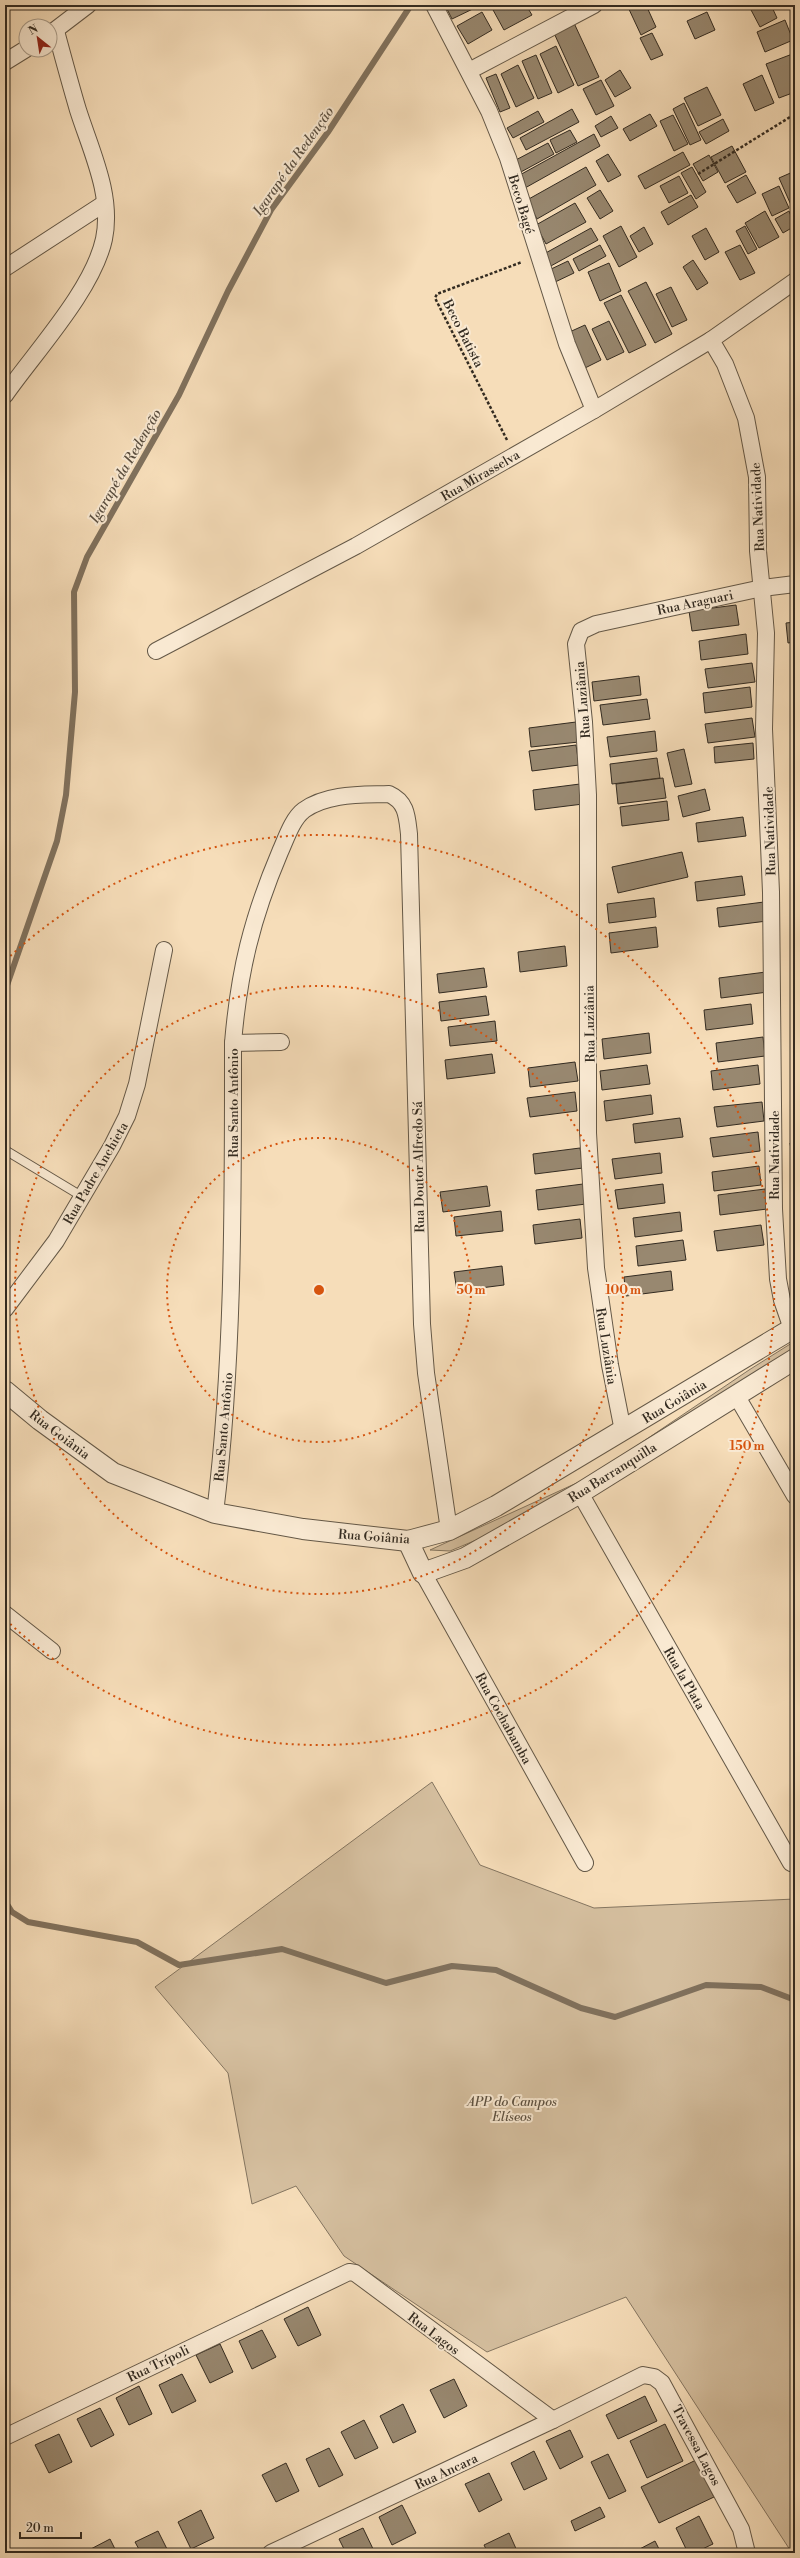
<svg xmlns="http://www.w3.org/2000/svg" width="800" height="2558" font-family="'Libre Bodoni',serif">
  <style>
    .green { fill: #d5bf9f; stroke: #847560 }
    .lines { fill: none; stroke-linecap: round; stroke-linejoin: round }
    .stream { stroke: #80715d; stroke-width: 6 }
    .building { fill: #988870; stroke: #332b21 }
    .service-casing { stroke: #645847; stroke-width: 10 }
    .minor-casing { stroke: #645847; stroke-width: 18 }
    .tertiary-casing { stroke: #645847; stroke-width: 22 }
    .path { stroke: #332b21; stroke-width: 2.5; stroke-dasharray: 3 2; stroke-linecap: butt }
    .service { stroke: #f9e9d2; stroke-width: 8 }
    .minor { stroke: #f9e9d2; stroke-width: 16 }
    .tertiary { stroke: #f9e9d2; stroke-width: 20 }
    .ring { fill: none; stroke: #d6540e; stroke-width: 2; stroke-dasharray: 2 4 }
    .labels { text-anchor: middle; stroke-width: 4; stroke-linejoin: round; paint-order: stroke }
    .street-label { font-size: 13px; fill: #332b21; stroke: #f9e9d2 }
    .park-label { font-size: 13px; font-style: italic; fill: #5c5040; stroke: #f9e9d2 }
    .water-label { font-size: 14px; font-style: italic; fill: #5a4e3f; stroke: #f9e9d2 }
    .centre { fill: #d6540e; stroke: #f9e9d2; stroke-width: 2 }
    .ring-label { font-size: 12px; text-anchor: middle; font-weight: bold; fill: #d6540e; stroke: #f9e9d2; stroke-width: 4; stroke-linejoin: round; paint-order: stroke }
  </style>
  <rect width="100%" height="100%" fill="#f6ddb9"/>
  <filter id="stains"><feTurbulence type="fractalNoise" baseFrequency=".005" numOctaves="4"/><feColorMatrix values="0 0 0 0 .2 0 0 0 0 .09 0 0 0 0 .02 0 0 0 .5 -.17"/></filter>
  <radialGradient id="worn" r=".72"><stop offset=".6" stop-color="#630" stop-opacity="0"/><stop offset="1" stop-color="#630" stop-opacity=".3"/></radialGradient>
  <g class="green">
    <path d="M795,1341V1357L574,1499L450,1551L430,1550L592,1476L749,1370Z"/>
    <path d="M432,1782L480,1865L594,1908L795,1899V2553H792L626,2297L487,2352L344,2256L296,2186L252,2204L228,2073L155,1987Z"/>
  </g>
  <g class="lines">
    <g class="stream">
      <path d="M5,991L57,841L66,795L75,692L74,592L87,557L179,395L228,291L271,210L328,132L411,5"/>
      <path d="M5,1901L12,1912L28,1922L137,1942L179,1965L282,1949L386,1983L452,1966L496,1970L581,2008L615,2017L706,1985L761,1987L795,2000"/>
    </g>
  </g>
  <g class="building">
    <path d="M445,5H481L452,19Z"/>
    <path d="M497,5H526L532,15L504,30L492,8Z"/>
    <path d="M627,5H646L656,27L641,35Z"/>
    <path d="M755,5H771L777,18L760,27L750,8Z"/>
    <path d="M482,12L492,30L468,44L457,26Z"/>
    <path d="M707,12L715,30L695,39L687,21Z"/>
    <path d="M785,20L793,40L765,52L757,32Z"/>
    <path d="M574,23L599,77L578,86L554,33Z"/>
    <path d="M652,33L663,55L651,60L640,38Z"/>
    <path d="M556,46L574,85L558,93L540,54Z"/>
    <path d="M795,53V92L779,98L766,64Z"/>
    <path d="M536,55L552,93L538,99L522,61Z"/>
    <path d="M518,65L534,98L516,107L501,74Z"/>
    <path d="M620,70L631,88L615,97L605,80Z"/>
    <path d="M496,74L510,108L500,112L486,78Z"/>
    <path d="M762,75L774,103L755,111L743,84Z"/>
    <path d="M601,80L614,106L596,115L583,89Z"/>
    <path d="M707,87L721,115L698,126L684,98Z"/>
    <path d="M684,103L701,140L690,145L673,109Z"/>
    <path d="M572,109L579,122L526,150L520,138Z"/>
    <path d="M538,111L544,122L513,138L507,128Z"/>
    <path d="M650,114L657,126L630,141L623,129Z"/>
    <path d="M673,115L688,144L674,151L660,121Z"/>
    <path d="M611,116L618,128L601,137L595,126Z"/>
    <path d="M723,119L729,131L706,144L699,132Z"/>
    <path d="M570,130L577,142L556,153L550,140Z"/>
    <path d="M594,134L600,146L525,188L518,176Z"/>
    <path d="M548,143L554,154L519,173L512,162Z"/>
    <path d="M732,146L746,172L725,183L711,157Z"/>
    <path d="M683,152L690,165L645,189L638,176Z"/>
    <path d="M608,154L621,175L608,182L596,161Z"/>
    <path d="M709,155L718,172L703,181L693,164Z"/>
    <path d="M586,167L596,185L537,219L527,200Z"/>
    <path d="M692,167L706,192L696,199L681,173Z"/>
    <path d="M795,171V214L779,178Z"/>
    <path d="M746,175L756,193L737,203L727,186Z"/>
    <path d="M679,176L688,193L669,203L660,186Z"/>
    <path d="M779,186L789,208L772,216L762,194Z"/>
    <path d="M600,190L613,211L600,219L587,198Z"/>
    <path d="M691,195L698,207L668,225L661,212Z"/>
    <path d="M575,203L586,222L546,244L536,225Z"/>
    <path d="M765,211L779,237L759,248L745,223Z"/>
    <path d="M789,211L795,226L783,233L775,219Z"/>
    <path d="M621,226L637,257L619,267L603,236Z"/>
    <path d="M745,226L757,249L748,254L736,231Z"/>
    <path d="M644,227L653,244L639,252L630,236Z"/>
    <path d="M591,228L598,240L549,267L542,255Z"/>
    <path d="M706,228L719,252L705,260L692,236Z"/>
    <path d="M600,245L606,256L579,271L573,259Z"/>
    <path d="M740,245L755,273L740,280L725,252Z"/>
    <path d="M693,260L708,283L697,290L683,267Z"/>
    <path d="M568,261L574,273L553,283L547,271Z"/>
    <path d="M609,263L621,291L600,301L588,272Z"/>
    <path d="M646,282L672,334L655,343L628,291Z"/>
    <path d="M671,287L687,320L672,327L656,294Z"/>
    <path d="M621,295L646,345L629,353L604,303Z"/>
    <path d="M609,321L624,352L607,360L592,329Z"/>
    <path d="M585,325L601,360L581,370L565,334Z"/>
    <path d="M736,605L739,625L692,631L689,611Z"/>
    <path d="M795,622V642L788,643L786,623Z"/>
    <path d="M746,634L748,654L701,660L699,641Z"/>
    <path d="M752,663L755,682L708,688L705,669Z"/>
    <path d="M639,676L641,695L594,701L592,682Z"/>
    <path d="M750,687L752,707L705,713L703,693Z"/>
    <path d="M647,699L650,719L603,725L600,705Z"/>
    <path d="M752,718L755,737L708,743L705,724Z"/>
    <path d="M576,722L579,742L531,747L529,728Z"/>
    <path d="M655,731L657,751L610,757L607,737Z"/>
    <path d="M753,743L754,759L715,763L714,747Z"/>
    <path d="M576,745L579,765L532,771L529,751Z"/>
    <path d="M684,749L692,784L675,787L667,753Z"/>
    <path d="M657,758L660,778L612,784L610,764Z"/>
    <path d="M663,778L666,798L618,804L616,784Z"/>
    <path d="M580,784L583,804L535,810L533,790Z"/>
    <path d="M705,789L710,810L683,817L678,796Z"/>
    <path d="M667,801L669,820L622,826L620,807Z"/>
    <path d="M743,817L746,836L698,842L696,823Z"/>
    <path d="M682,852L688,877L618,893L612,867Z"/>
    <path d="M742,876L745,895L697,901L695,882Z"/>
    <path d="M654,898L656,917L609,923L607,904Z"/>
    <path d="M764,902L767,921L719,927L717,908Z"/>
    <path d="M656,927L658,947L611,953L609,933Z"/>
    <path d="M565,946L567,966L520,972L518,952Z"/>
    <path d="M484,968L487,987L439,993L437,974Z"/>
    <path d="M766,972L768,992L721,998L719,978Z"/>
    <path d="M486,996L489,1015L441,1021L439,1002Z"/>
    <path d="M751,1004L753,1024L706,1030L704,1010Z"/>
    <path d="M495,1021L497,1041L450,1046L448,1027Z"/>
    <path d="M649,1033L651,1053L604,1059L602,1039Z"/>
    <path d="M763,1037L765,1056L718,1062L716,1043Z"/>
    <path d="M492,1054L495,1073L447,1079L445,1060Z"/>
    <path d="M575,1062L578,1081L530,1087L528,1068Z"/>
    <path d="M647,1065L650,1084L602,1090L600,1071Z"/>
    <path d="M758,1065L760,1084L713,1090L711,1071Z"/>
    <path d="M575,1092L577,1111L530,1117L527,1098Z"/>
    <path d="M651,1095L653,1114L606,1121L604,1101Z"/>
    <path d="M762,1102L764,1121L717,1127L714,1107Z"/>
    <path d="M795,1108V1128H793L791,1109Z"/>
    <path d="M680,1118L683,1137L635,1143L633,1124Z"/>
    <path d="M758,1132L760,1151L713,1157L710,1138Z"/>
    <path d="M790,1143H795V1162L793,1163Z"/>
    <path d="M580,1148L583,1168L535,1174L533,1154Z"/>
    <path d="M660,1153L662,1173L615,1179L612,1159Z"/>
    <path d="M759,1166L761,1185L714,1191L712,1172Z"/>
    <path d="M583,1184L586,1204L538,1210L536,1190Z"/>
    <path d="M663,1184L665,1203L618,1209L615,1190Z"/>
    <path d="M487,1186L490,1206L443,1212L440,1192Z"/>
    <path d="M765,1189L767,1209L720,1215L718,1195Z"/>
    <path d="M501,1211L503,1231L456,1236L454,1217Z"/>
    <path d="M680,1212L682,1231L635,1237L633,1218Z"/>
    <path d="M580,1219L582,1238L535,1244L533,1225Z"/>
    <path d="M761,1225L764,1245L717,1251L714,1231Z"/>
    <path d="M683,1240L686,1260L638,1266L636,1246Z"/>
    <path d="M502,1266L504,1285L457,1291L454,1272Z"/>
    <path d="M671,1271L673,1290L626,1296L624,1277Z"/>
    <path d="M308,2307L321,2335L298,2346L284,2319Z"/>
    <path d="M262,2330L276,2357L252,2369L239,2341Z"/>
    <path d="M220,2344L233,2372L210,2383L196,2355Z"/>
    <path d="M182,2374L196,2401L172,2413L159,2385Z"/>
    <path d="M454,2379L467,2406L444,2418L430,2390Z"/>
    <path d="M139,2386L152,2414L129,2425L116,2398Z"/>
    <path d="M645,2396L657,2421L618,2439L606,2415Z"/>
    <path d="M403,2404L416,2432L393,2443L380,2416Z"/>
    <path d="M100,2408L114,2435L91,2447L77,2419Z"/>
    <path d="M364,2420L378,2448L355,2459L341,2432Z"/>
    <path d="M665,2424L683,2461L647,2478L630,2441Z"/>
    <path d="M570,2430L583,2457L560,2469L546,2441Z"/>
    <path d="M59,2434L72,2462L49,2473L35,2445Z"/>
    <path d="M329,2448L343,2475L319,2487L306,2459Z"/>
    <path d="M534,2451L547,2479L524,2490L511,2463Z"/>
    <path d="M608,2454L626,2491L609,2499L591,2462Z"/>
    <path d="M696,2460L714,2497L659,2523L641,2487Z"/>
    <path d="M286,2463L299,2491L276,2502L262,2475Z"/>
    <path d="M489,2473L502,2500L479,2512L465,2484Z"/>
    <path d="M402,2505L416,2533L392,2545L379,2517Z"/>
    <path d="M600,2507L605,2517L575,2531L571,2521Z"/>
    <path d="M201,2510L214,2538L191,2549L178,2522Z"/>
    <path d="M699,2516L713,2544L694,2553H688L676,2528Z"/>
    <path d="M363,2528L375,2553H346L339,2539Z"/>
    <path d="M158,2531L169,2553H141L135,2542Z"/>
    <path d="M509,2533L518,2553H488L484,2545Z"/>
    <path d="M110,2539L117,2553H88L87,2551Z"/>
    <path d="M655,2541L661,2553H632Z"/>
  </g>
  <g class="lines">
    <defs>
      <path id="service" d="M5,1150L83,1197"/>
      <g id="minor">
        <path d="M434,5L489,111L508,158L567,344L594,410"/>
        <path d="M50,34L88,5"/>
        <path d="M5,62L26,49"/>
        <path d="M469,71L594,5"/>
        <path d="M5,268L105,203"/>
        <path d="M711,340L725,364L746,418L757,477L758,551L766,633L764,729L771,892L774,1209L778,1279L782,1300L792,1329"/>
        <path d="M5,395C35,352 93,290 104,239C113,195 91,151 78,110C70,83 63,57 56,31"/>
        <path d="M156,651L356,546L594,410L711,340L795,281"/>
        <path d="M233,1043L281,1042"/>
        <path d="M5,1309L56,1241L112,1146L127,1116L137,1084L164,950"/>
        <path d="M736,1395L795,1496"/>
        <path d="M623,1431L610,1365L596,1268L588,1133V795L584,722L576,644L581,631L596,624L762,588L795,584"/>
        <path d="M580,1493L791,1863"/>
        <path d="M215,1513C234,1358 233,1200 233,1043C239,971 252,918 280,852C286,839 292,819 304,810C328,793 361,795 389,794C407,802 407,817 409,834L422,1324L426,1373L449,1530"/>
        <path d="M423,1573L585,1863"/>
        <path d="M5,1614L52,1651"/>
        <path d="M5,2437L349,2272L355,2273L553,2420"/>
        <path d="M271,2553L553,2420L643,2375L654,2377L662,2383L741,2529L747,2553"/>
      </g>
      <g id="tertiary">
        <path d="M5,1391L40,1420L113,1473L215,1513L303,1529L408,1541L449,1530L496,1506L795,1327"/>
        <path d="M408,1541L423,1573L465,1558L580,1493L795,1359"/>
      </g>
    </defs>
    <use href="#service" class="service-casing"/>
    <use href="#minor" class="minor-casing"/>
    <use href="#tertiary" class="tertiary-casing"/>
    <g class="path">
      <path d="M698,174L795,114"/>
      <path d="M507,440L435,298L437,294L522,262"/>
    </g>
    <use href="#service" class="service"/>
    <use href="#minor" class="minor"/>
    <use href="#tertiary" class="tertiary"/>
  </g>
  <g class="ring">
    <circle cx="319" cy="1290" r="152"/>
    <circle cx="319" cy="1290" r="304"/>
    <path d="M6 960A455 455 0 1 1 6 1620"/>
  </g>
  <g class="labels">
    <g class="street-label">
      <text transform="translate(522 204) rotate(73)" y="5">Beco Bagé</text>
      <text transform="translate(464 333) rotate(63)" y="5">Beco Batista</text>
      <text transform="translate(480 475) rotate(-30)" y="5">Rua Mirasselva</text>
      <text transform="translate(757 507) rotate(-93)" y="5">Rua Natividade</text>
      <text transform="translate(695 602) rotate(-12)" y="5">Rua Araguari</text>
      <text transform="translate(582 700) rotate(-95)" y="5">Rua Luziânia</text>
      <text transform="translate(769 831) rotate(-92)" y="5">Rua Natividade</text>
      <text transform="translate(589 1024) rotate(-91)" y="5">Rua Luziânia</text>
      <text transform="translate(233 1103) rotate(-90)" y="5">Rua Santo Antônio</text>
      <text transform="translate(774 1155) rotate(-90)" y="5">Rua Natividade</text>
      <text transform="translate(418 1167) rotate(-91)" y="5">Rua Doutor Alfredo Sá</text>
      <text transform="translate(95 1173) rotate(-60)" y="5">Rua Padre Anchieta</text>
      <text transform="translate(607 1346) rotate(81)" y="5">Rua Luziânia</text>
      <text transform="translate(674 1401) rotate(-31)" y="5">Rua Goiânia</text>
      <text transform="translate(223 1427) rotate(-85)" y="5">Rua Santo Antônio</text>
      <text transform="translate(60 1434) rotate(37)" y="5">Rua Goiânia</text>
      <text transform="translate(612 1472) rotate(-32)" y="5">Rua Barranquilla</text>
      <text transform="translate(374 1536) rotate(4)" y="5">Rua Goiânia</text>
      <text transform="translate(685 1678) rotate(60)" y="5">Rua la Plata</text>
      <text transform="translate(504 1718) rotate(61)" y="5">Rua Cochabamba</text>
      <text transform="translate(434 2333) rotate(37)" y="5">Rua Lagos</text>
      <text transform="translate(158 2363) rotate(-26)" y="5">Rua Trípoli</text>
      <text transform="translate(697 2445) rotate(62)" y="5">Travessa Lagos</text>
      <text transform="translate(446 2471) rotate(-25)" y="5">Rua Ancara</text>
    </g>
    <g class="park-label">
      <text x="512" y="2106">APP do Campos<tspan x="512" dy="15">Elíseos</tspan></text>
    </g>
    <g class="water-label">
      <text transform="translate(293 161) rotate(-55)" y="5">Igarapé da Redenção</text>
      <text transform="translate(125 466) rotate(-60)" y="5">Igarapé da Redenção</text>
    </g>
  </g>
  <circle cx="319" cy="1290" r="6" class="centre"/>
  <g class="ring-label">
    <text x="471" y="1294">50 m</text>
    <text x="623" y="1294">100 m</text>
    <text x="747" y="1450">150 m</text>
  </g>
  <rect width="800" height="2558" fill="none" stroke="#f6ddb9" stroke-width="20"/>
  <rect x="6" y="6" width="788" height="2546" fill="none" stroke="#332b21" stroke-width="2"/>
  <rect x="10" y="10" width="780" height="2538" fill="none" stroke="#332b21"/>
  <g transform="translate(38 38) rotate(330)"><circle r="19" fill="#f9e9d2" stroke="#aa9d8b"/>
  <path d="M0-3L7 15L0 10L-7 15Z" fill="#8f2418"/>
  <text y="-6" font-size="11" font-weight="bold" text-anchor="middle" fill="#332b21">N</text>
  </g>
  <path d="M20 2532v6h61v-6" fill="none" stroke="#332b21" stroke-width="2"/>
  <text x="26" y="2532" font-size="12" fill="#332b21" stroke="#f9e9d2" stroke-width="3" paint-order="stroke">20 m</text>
  <rect width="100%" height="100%" filter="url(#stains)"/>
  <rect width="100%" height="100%" fill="url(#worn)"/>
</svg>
